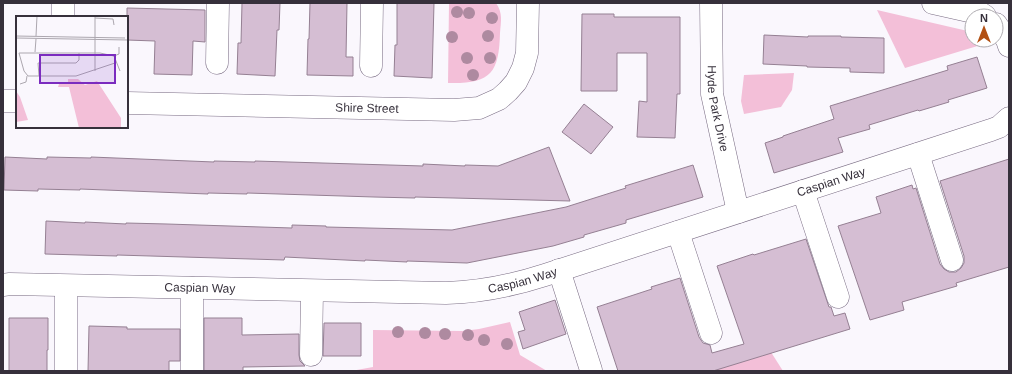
<svg xmlns="http://www.w3.org/2000/svg" width="1012" height="374" font-family="Helvetica,sans-serif">
  <style>
    .green { fill: #f3bfd8 }
    .building { fill: #d5bed3; stroke: #958093 }
    .lines { fill: none; stroke-linecap: round; stroke-linejoin: round }
    .minor-casing { stroke: #796c83; stroke-width: 23 }
    .minor { stroke: #fff; stroke-width: 22 }
    .tree { fill: #ae8aa0 }
    .labels { text-anchor: middle; stroke-width: 3; stroke-linejoin: round; paint-order: stroke }
    .street-label { font-size: 12px; fill: #36303b; stroke: #fff }
    .inset-road { fill: none; stroke: #aca7af; stroke-width: 1 }
    .view { fill: #7b2cbf; fill-opacity: 0.15; stroke: #7b2cbf; stroke-width: 2 }
    .inset-edge { fill: none; stroke: #36303b; stroke-width: 2 }
  </style>
  <rect width="100%" height="100%" fill="#faf7fd"/>
  <g class="green">
    <path d="M449,3H496C503,13 501,21 500,33C499,74 490,84 448,83Z"/>
    <path d="M877,10L972,32V40H985L984,44L905,68Z"/>
    <path d="M794,73L792,90L781,107L744,114L741,101L744,75Z"/>
    <path d="M510,322L520,355L547,371H351L373,367V330L463,331L479,329Z"/>
    <path d="M769,349L783,371H703Z"/>
  </g>
  <g class="building">
    <path d="M242,3H280L279,30H277L275,76L237,74L238,43H241Z"/>
    <path d="M310,3H347L346,57H353V76L307,75L308,39H309Z"/>
    <path d="M397,3H434L432,78L394,76L395,45H397Z"/>
    <path d="M127,8L205,10V42L193,41L192,75L154,74L155,41L127,40Z"/>
    <path d="M582,14H614V17H680V94H677L675,138L637,137L639,101L647,102V53H617V91H581Z"/>
    <path d="M764,35L808,37V36H841V37L884,38V73L850,72V68L807,67V66L763,64Z"/>
    <path d="M977,57L987,88L948,100L949,102L919,111L918,110L869,125L870,129L838,138L843,152L774,173L765,143L783,137V136L834,119L830,106L948,70L947,66Z"/>
    <path d="M584,104L613,127L591,154L562,132Z"/>
    <path d="M549,147L570,201L415,197V198L374,197L247,193V194L208,193V194L80,189V190L38,189V191L4,190L5,157L47,159V157L91,158V157L214,162V161L255,162V161L423,166V164L465,166V165L498,166Z"/>
    <path d="M1009,159V267L956,283L957,286L902,302L904,310L870,320L838,226L881,213L876,197L912,185L913,189L916,188L940,264L944,269L949,272H956L961,268L964,263V256L940,181Z"/>
    <path d="M693,165L703,197L626,220V223L584,235V237L553,246L467,263L407,261V262L365,260V261L285,257L284,260L117,255V256L45,254L46,221L85,223V222L126,224V223L167,224L292,228V225L326,226V227L452,230L566,207L626,188L625,186Z"/>
    <path d="M806,239L829,307H831L834,316L845,313L850,329L713,371H618L597,307L652,289L651,287L680,278L699,337L703,343L710,345L712,353L744,344L717,266L753,254L754,255Z"/>
    <path d="M555,300L566,334L523,349L518,332L525,330L519,312Z"/>
    <path d="M9,318H48V350H47V371H9Z"/>
    <path d="M204,318H242V335L299,334V355L300,361L305,366L243,367V371H204Z"/>
    <path d="M324,323H361V356H323Z"/>
    <path d="M89,326L127,327V329H180V361H169V371H88Z"/>
  </g>
  <g class="lines">
    <defs>
      <g id="minor">
        <path id="s1" d="M711,3L712,94L738,212"/>
        <path d="M933,3L982,14L985,16"/>
        <path d="M63,17V3"/>
        <path d="M996,24L1007,40L1009,46"/>
        <path d="M217,63L218,3"/>
        <path d="M371,66L372,3"/>
        <path d="M3,101H17"/>
        <path id="s2" d="M127,103L454,110L479,108L499,99L508,91L516,82L523,68L527,53L528,3"/>
        <path d="M918,154L952,260"/>
        <path d="M803,191L838,297"/>
        <path d="M678,232L711,333"/>
        <path d="M559,270L591,370"/>
        <path id="s3" d="M3,285L10,284L446,293C482,292 511,286 545,275L991,130L999,127L1009,118"/>
        <path d="M66,286V371"/>
        <path d="M192,288V371"/>
        <path d="M311,355L312,291"/>
      </g>
    </defs>
    <use href="#minor" class="minor-casing"/>
    <use href="#minor" class="minor"/>
  </g>
  <g class="tree">
    <circle cx="457" cy="12" r="6"/>
    <circle cx="469" cy="13" r="6"/>
    <circle cx="492" cy="18" r="6"/>
    <circle cx="488" cy="36" r="6"/>
    <circle cx="452" cy="37" r="6"/>
    <circle cx="467" cy="58" r="6"/>
    <circle cx="490" cy="58" r="6"/>
    <circle cx="473" cy="75" r="6"/>
    <circle cx="398" cy="332" r="6"/>
    <circle cx="425" cy="333" r="6"/>
    <circle cx="445" cy="334" r="6"/>
    <circle cx="468" cy="335" r="6"/>
    <circle cx="484" cy="340" r="6"/>
    <circle cx="507" cy="344" r="6"/>
  </g>
  <g class="labels">
    <g class="street-label">
      <text dy="4" stroke="none"><textPath href="#s2" startOffset="240">Shire Street</textPath></text>
      <text dy="4" stroke="none"><textPath href="#s1" startOffset="106">Hyde Park Drive</textPath></text>
      <text dy="4" stroke="none"><textPath href="#s3" startOffset="845">Caspian Way</textPath></text>
      <text dy="4" stroke="none"><textPath href="#s3" startOffset="521">Caspian Way</textPath></text>
      <text dy="4" stroke="none"><textPath href="#s3" startOffset="197">Caspian Way</textPath></text>
    </g>
  </g>
  <g transform="translate(16 16)">
    <rect width="112" height="112" fill="#faf7fd"/>
    <path d="M52,63H62L69,69L81,65L105,102V112H63L53,71H42L43,68L52,66ZM0,75L4,81L12,104L0,106Z" fill="#f3bfd8"/>
    <path class="inset-road" d="M79,0V55M79,2L97,3L98,9M0,20L109,22M20,20L21,0M0,22L112,24M19,36L20,23M3,37L8,55L12,60H60L99,47M3,37H84L98,40L104,55M98,40L103,38V31M23,60L22,47H60L63,44V37M4,68L10,66L11,60"/>
    <path class="view" d="M24,39H99V67H24Z"/>
    <rect width="112" height="112" class="inset-edge"/>
  </g>
  <rect width="1012" height="374" fill="none" stroke="#36303b" stroke-width="8"/>
  <g transform="translate(984 28)"><circle r="19" fill="#ffffff" stroke="#afacb1"/>
  <path d="M0-3L7 15L0 10L-7 15Z" fill="#b25013"/>
  <text y="-6" font-size="11" font-weight="bold" text-anchor="middle" fill="#36303b">N</text>
  </g>
</svg>
